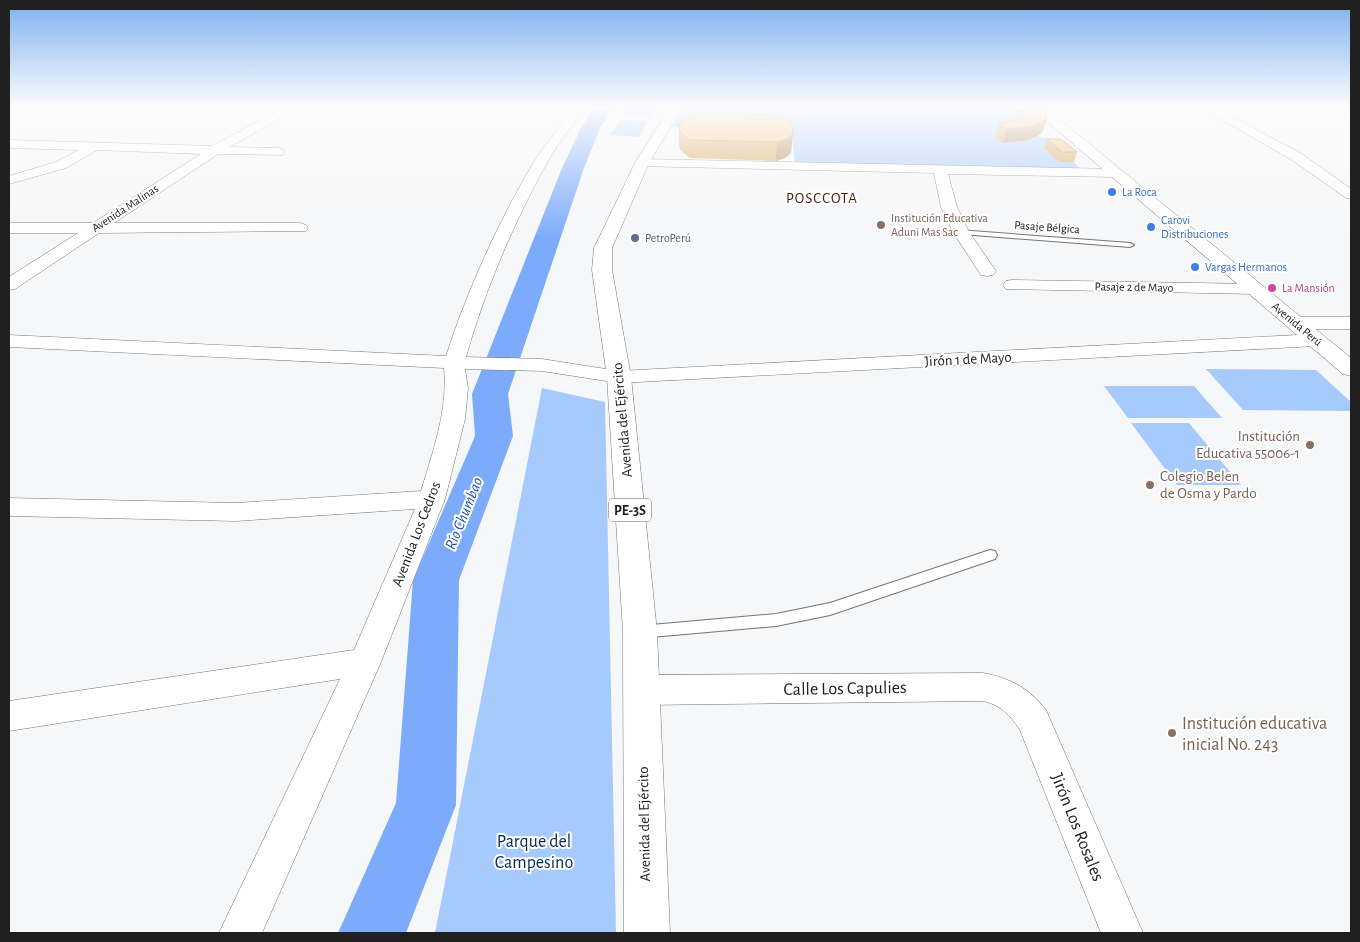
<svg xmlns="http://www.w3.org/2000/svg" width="1360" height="942" font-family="'Alegreya Sans',sans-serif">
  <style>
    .green { fill: #a7cafc }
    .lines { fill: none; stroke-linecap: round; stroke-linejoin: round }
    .river { fill: #7dabfb; fill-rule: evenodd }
    .lane-casing { stroke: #737475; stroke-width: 2 }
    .street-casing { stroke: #737475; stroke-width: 1 }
    .secondary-casing { stroke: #737475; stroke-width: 1 }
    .highway-casing { stroke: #737475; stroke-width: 1 }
    .lane { fill: #fff; fill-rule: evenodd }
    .street { fill: #fff; fill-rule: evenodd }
    .secondary { fill: #fff; fill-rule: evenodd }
    .highway { fill: #fff; fill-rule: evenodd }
    .wall { fill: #d8a458 }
    .shaded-wall { fill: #b08647 }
    .building { fill: #fbbf66; stroke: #b08647 }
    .shop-dot { fill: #3f7fe0; stroke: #fff; stroke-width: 2 }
    .education-dot { fill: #8d6e63; stroke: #fff; stroke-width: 2 }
    .service-dot { fill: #5c6f8a; stroke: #fff; stroke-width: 2 }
    .hotel-dot { fill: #d1479c; stroke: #fff; stroke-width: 2 }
    .labels { text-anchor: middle; stroke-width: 4; stroke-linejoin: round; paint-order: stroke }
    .far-shop-label { font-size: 12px; fill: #366cbe; stroke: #fff; text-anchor: start }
    .far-street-label { font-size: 12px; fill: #202021; stroke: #fff }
    .far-education-label { font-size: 12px; fill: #785e54; stroke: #fff; text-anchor: start }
    .far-service-label { font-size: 12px; fill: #4e5e75; stroke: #fff; text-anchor: start }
    .far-hotel-label { font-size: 12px; fill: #b23c85; stroke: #fff; text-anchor: start }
    .shield { fill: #fff; stroke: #636364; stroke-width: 1 }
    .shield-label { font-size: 14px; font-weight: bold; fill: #202021 }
    .far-quarter-label { font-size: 15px; letter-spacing: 1px; fill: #4d1c09; stroke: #fff }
    .street-label { font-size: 15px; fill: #202021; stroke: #fff }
    .education-label { font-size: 15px; fill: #785e54; stroke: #fff; text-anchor: end }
    .water-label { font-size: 16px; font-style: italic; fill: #1d50ab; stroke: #fff }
    .near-street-label { font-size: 18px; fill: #202021; stroke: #fff }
    .near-education-label { font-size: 18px; fill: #785e54; stroke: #fff; text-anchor: start }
    .near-park-label { font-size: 18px; fill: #032756; stroke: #fff }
  </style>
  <rect width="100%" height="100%" fill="#f6f7f8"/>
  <g class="green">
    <path d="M631,106H657L650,117L624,115Z"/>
    <path d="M686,106H1029L1042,124L1043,131L1038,136L1048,139L1080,168L795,162L792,137L767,130L672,127Z"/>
    <path d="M621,120L648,121L639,137L610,135Z"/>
    <path d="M1206,369L1316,370L1351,402V411L1243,410Z"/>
    <path d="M1104,386H1194L1222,418H1128Z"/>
    <path d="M542,388L605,402L616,933H435Z"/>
    <path d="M1131,423H1189L1241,485H1177Z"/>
  </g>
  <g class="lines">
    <path class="river" d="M595,106H614L600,128L584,168L508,394L513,436L459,580L456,805L406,933H338L396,803L413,580L475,436L472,394L562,168L581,128Z"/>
    <defs>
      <g id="lane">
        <path d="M958,230L1130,243L1134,245L1130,247L961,234L957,232Z"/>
        <path d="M990,550L995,551L997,555L995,559L830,615L776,626L640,638L635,636L632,632L635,628L640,626L776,614L830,603Z"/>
      </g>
      <g id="street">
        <path d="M287,106H301L230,147L278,148L283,149L284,152L283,155L218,154L114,223H300L306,225L308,228L306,231L99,233L15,289L9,290V277L78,233H9V223H93L201,154L97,150L66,168L9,184V176L56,162L79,150L9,148V140L212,146Z"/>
        <path d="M575,106H586C573,125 558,143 547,163C513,224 485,290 466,357L542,359L619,371L1316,334L1323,336L1326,340L1323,344L1316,346L619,383L542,371L465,369L468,388L465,419L445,499L381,662L262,933H219L340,679L9,731V701L354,650L415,509L236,521L9,516V498L236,503L421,491C433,451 448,410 444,368L9,347V335L446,356C467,291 499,220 534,162C546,143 562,125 575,106Z"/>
        <path d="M1198,106H1212L1302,154L1351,189V199L1346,198L1292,160Z"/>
        <path d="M642,159L1116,169L1123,173L1116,177L948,174L957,207L969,232L996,271L993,275L987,276L981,275L953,232L941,207L934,173L637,166L635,163L637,160Z"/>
        <path d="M1012,280L1255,284L1261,285L1264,289L1261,293L1255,294L1006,289L1003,285L1006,281Z"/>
        <path d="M1296,317H1351V329H1296L1289,327L1286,323L1289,319Z"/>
        <path d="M983,673C1010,678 1029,688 1046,710L1143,933H1101L1020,730C1010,715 1001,705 983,701L642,705L630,700L625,690L630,680L642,675Z"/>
      </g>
      <path id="secondary" d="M1029,106H1043L1351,358V376L1343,374Z"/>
      <path id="highway" d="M671,106H683L649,163L612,248V270L631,377L657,632L670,933H624L623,632L607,377L592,270L594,248L635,163Z"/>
    </defs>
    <use href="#lane" class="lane-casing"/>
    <use href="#street" class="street-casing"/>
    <use href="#secondary" class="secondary-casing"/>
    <use href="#highway" class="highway-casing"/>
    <use href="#lane" class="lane"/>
    <use href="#street" class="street"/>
    <use href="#secondary" class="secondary"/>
    <use href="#highway" class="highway"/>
  </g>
  <g class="wall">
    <path d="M1009,106H1043V131L1037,136L1027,140L1003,143L995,137L999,123L1019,119L1013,110Z"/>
    <path d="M679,126L793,128L791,153L785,158L776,161L690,158L680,150L679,144Z"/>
    <path d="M1047,139L1077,152L1074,162H1059L1044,148Z"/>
  </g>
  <g class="shaded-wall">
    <path d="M1047,118L1043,131L1037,136L1027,140L1003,143L1007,129Z"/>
    <path d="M793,134L791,153L785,158L776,161L777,142Z"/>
  </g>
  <g class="building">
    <path d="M1023,106H1043L1046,111L1047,118L1041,122L1031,126L1007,129L999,123L1020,119L1025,115L1026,110Z"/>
    <path d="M698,113L773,115L784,117L791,123L793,128V134L787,139L777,142L690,140L680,132L679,126L682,121Z"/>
    <path d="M1047,139H1061L1077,152H1062Z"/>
  </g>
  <linearGradient id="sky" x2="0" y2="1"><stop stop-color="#7db0f0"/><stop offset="0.45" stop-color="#fbfbfc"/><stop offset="1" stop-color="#fbfbfc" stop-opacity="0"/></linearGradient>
  <rect width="1360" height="238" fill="url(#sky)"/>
  <g class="shop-dot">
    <circle cx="1112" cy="192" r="5"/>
    <circle cx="1151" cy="227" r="5"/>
    <circle cx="1195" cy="267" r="5"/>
  </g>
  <g class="education-dot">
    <circle cx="881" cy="225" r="5"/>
    <circle cx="1310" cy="445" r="5"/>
    <circle cx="1150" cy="485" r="5"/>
    <circle cx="1172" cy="733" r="5"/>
  </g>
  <circle class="service-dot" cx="635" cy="238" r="5"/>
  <circle class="hotel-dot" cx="1272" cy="288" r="5"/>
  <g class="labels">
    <g class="far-shop-label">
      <text x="1122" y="196">La Roca</text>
      <text x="1161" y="224">Carovi<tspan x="1161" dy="14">Distribuciones</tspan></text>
      <text x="1205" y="271">Vargas Hermanos</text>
    </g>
    <g class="far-street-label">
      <text transform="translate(125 208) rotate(-33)" y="4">Avenida Malinas</text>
      <text transform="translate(1047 227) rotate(4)" y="4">Pasaje Bélgica</text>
      <text transform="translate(1134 287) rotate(1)" y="4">Pasaje 2 de Mayo</text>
      <text transform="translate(1297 324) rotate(40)" y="4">Avenida Perú</text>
    </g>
    <g class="far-education-label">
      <text x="891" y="222">Institución Educativa<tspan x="891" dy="14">Aduni Mas Sac</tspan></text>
    </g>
    <g class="far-service-label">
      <text x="645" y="242">PetroPerú</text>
    </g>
    <g class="far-hotel-label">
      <text x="1282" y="292">La Mansión</text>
    </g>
    <rect class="shield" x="609" y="498.5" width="42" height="23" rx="4"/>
    <g class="shield-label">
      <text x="630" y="515">PE-3S</text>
    </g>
    <g class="far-quarter-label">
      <text x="822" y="203">POSCCOTA</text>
    </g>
    <g class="street-label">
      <text transform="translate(968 359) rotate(-3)" y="5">Jirón 1 de Mayo</text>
      <text transform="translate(622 420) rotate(-95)" y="5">Avenida del Ejército</text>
      <text transform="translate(416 534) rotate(-69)" y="5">Avenida Los Cedros</text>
      <text transform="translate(644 824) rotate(-91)" y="5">Avenida del Ejército</text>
    </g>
    <g class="education-label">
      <text x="1300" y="441">Institución<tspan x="1300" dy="17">Educativa 55006-1</tspan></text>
      <text x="1160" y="481" text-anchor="start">Colegio Belen<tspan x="1160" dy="17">de Osma y Pardo</tspan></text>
    </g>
    <g class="water-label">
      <text transform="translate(463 513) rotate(-68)" y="6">Río Chumbao</text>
    </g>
    <g class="near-street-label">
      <text transform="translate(845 688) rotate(-1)" y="6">Calle Los Capulies</text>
      <text transform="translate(1078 827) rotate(68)" y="6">Jirón Los Rosales</text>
    </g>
    <g class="near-education-label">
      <text x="1182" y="729">Institución educativa<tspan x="1182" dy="21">inicial No. 243</tspan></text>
    </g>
    <g class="near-park-label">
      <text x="534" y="847">Parque del<tspan x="534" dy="21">Campesino</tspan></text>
    </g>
  </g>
  <rect width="1360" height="942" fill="none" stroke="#202021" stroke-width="20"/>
</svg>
